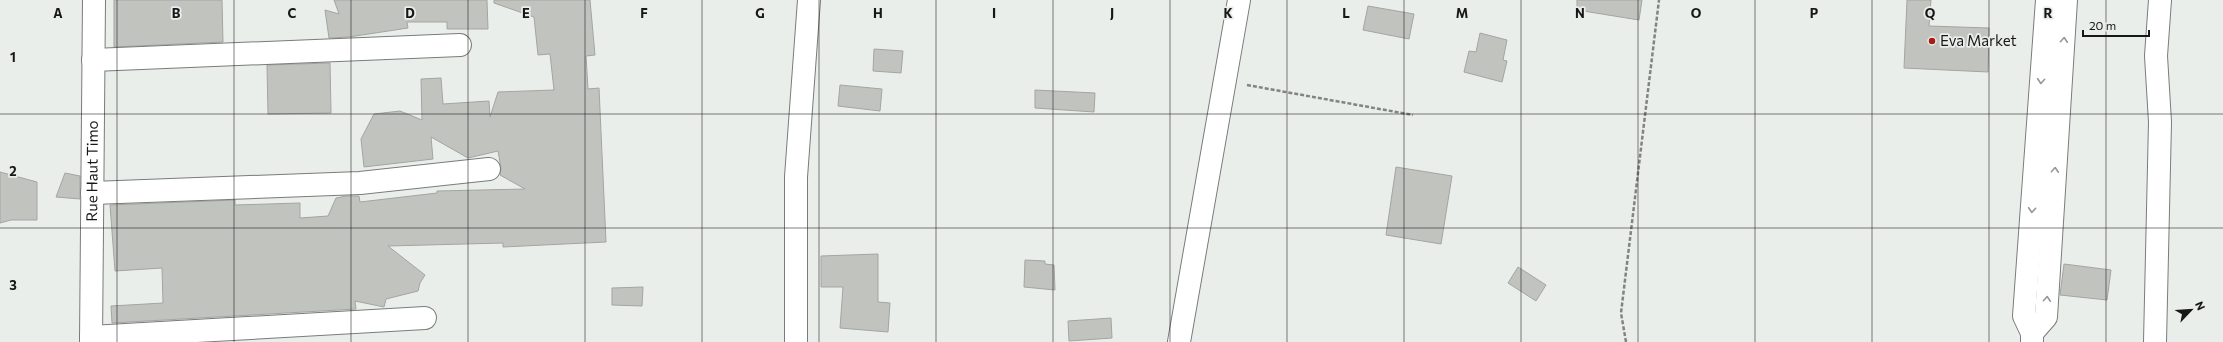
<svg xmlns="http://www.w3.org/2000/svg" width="2223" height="342" font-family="Commissioner,sans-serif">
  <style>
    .building { fill: #c1c3bf; stroke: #a4a5a2 }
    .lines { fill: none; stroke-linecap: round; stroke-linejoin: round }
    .minor-casing { stroke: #797c7a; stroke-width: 24 }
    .path { stroke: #818482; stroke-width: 2.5; stroke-dasharray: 4 2; stroke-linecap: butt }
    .minor { stroke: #fff; stroke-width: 22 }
    .oneway { stroke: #969797 }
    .grid { fill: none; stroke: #161817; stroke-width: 1; stroke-opacity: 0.55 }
    .poi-dot { fill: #ab1919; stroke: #eaeeeb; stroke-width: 1.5 }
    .labels { text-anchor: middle; stroke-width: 3.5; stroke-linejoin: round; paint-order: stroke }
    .poi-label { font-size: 15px; fill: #161817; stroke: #eaeeeb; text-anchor: start }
    .street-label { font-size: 15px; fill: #161817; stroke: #eaeeeb }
    .grid-label { font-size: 13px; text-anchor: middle; font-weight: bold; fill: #161817; stroke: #eaeeeb; stroke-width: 3.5; stroke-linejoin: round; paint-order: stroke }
  </style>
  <rect width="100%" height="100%" fill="#eaeeeb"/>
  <g class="building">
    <path d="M114,0H222L223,42L114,47Z"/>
    <path d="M334,0H487L488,29H447V22H407L408,28L349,37L329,38L325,10L339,14Z"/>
    <path d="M494,0H590L595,55L586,56L588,89L599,88L606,242L503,247V243L388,246L425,275L420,283L418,291L386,299L384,307L355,301L356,309L112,323L111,306L163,303L162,268L115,271L110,205L235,200V205L300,203V218L328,216L336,198L346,196H359L360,202L437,193V191L525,189L500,175L501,168L498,151L468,158L431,137L433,159L364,167L361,139L374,114L400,111L422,120L421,79L441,78L443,104L489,101L490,117L498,92L554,90L550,54L538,55L534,17L494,3Z"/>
    <path d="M1577,0H1642L1639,20L1577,10Z"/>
    <path d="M1907,0H1931L1929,26L1989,28L1988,72L1904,68Z"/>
    <path d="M1368,6L1414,14L1409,39L1363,30Z"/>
    <path d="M1480,33L1507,40L1503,60L1507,61L1502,82L1464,72L1469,51L1476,52Z"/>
    <path d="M874,49L903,51L901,73L873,71Z"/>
    <path d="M330,63L331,113L268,114L267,65Z"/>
    <path d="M840,85L882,89L880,111L838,106Z"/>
    <path d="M1035,90L1095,93L1094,112L1035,108Z"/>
    <path d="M1396,167L1452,176L1441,244L1386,235Z"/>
    <path d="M0,172L37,182V220H11L0,223Z"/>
    <path d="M65,173L80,176V199L56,197Z"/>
    <path d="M878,254V302L890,303L888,332L840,328L843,287H821V256Z"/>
    <path d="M1025,260L1045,261V264L1054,265L1055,290L1024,287Z"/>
    <path d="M2064,264L2111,270L2107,300L2060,295Z"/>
    <path d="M1518,267L1546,285L1536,301L1508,283Z"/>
    <path d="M643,287L642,306L612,305V288Z"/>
    <path d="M1111,318L1112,338L1069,341L1068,321Z"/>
  </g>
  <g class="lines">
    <defs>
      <g id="minor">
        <path d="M93,60L460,45"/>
        <path d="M92,193L360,183L489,169"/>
        <path d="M2032,333L2046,317L2066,0"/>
        <path d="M91,337L425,318"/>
        <path id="s1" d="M91,342L94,0"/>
        <path d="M796,342V177L809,0"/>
        <path d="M1179,342L1239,0"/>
        <path d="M2032,342V333L2024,316L2047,0"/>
        <path d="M2155,342L2160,122L2156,56L2160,0"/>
      </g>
    </defs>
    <use href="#minor" class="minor-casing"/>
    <g class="path">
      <path d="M1247,85L1413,115"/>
      <path d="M1626,342L1621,313L1659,0"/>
    </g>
    <use href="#minor" class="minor"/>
  </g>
  <defs><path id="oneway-chevron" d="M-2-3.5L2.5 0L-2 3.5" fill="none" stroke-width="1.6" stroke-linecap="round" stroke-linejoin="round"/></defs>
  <g class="oneway">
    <use href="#oneway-chevron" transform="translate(2064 40) rotate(-86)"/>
    <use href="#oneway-chevron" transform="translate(2041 81) rotate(94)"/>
    <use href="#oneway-chevron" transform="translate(2055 170) rotate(-86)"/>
    <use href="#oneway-chevron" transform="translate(2032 210) rotate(94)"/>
    <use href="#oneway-chevron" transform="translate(2047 299) rotate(-86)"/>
  </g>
  <path class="grid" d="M117,0V342M234,0V342M351,0V342M468,0V342M585,0V342M702,0V342M819,0V342M936,0V342M1053,0V342M1170,0V342M1287,0V342M1404,0V342M1521,0V342M1638,0V342M1755,0V342M1872,0V342M1989,0V342M2106,0V342M0,114H2223M0,228H2223"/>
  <circle class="poi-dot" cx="1932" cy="41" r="4"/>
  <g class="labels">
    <g class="poi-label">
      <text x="1940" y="46">Eva Market</text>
    </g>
    <g class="street-label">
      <text dy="5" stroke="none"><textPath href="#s1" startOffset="171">Rue Haut Timo</textPath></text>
    </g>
  </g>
  <g class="grid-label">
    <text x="58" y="18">A</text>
    <text x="176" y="18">B</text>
    <text x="292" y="18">C</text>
    <text x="410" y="18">D</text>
    <text x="526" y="18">E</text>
    <text x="644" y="18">F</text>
    <text x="760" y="18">G</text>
    <text x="878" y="18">H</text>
    <text x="994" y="18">I</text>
    <text x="1112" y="18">J</text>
    <text x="1228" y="18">K</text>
    <text x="1346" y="18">L</text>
    <text x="1462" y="18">M</text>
    <text x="1580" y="18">N</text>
    <text x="1696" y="18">O</text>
    <text x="1814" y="18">P</text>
    <text x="1930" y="18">Q</text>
    <text x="2048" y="18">R</text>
    <text x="13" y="62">1</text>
    <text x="13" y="176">2</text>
    <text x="13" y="290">3</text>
  </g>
  <g transform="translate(2191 310) rotate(65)" stroke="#eaeeeb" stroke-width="3" paint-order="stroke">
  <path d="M0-3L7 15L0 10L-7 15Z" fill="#161817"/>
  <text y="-6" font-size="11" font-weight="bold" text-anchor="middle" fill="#161817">N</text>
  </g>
  <path d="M2083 30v6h66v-6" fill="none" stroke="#161817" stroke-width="2"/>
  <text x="2089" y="30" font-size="12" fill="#161817" stroke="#eaeeeb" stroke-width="3" paint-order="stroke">20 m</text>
</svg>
